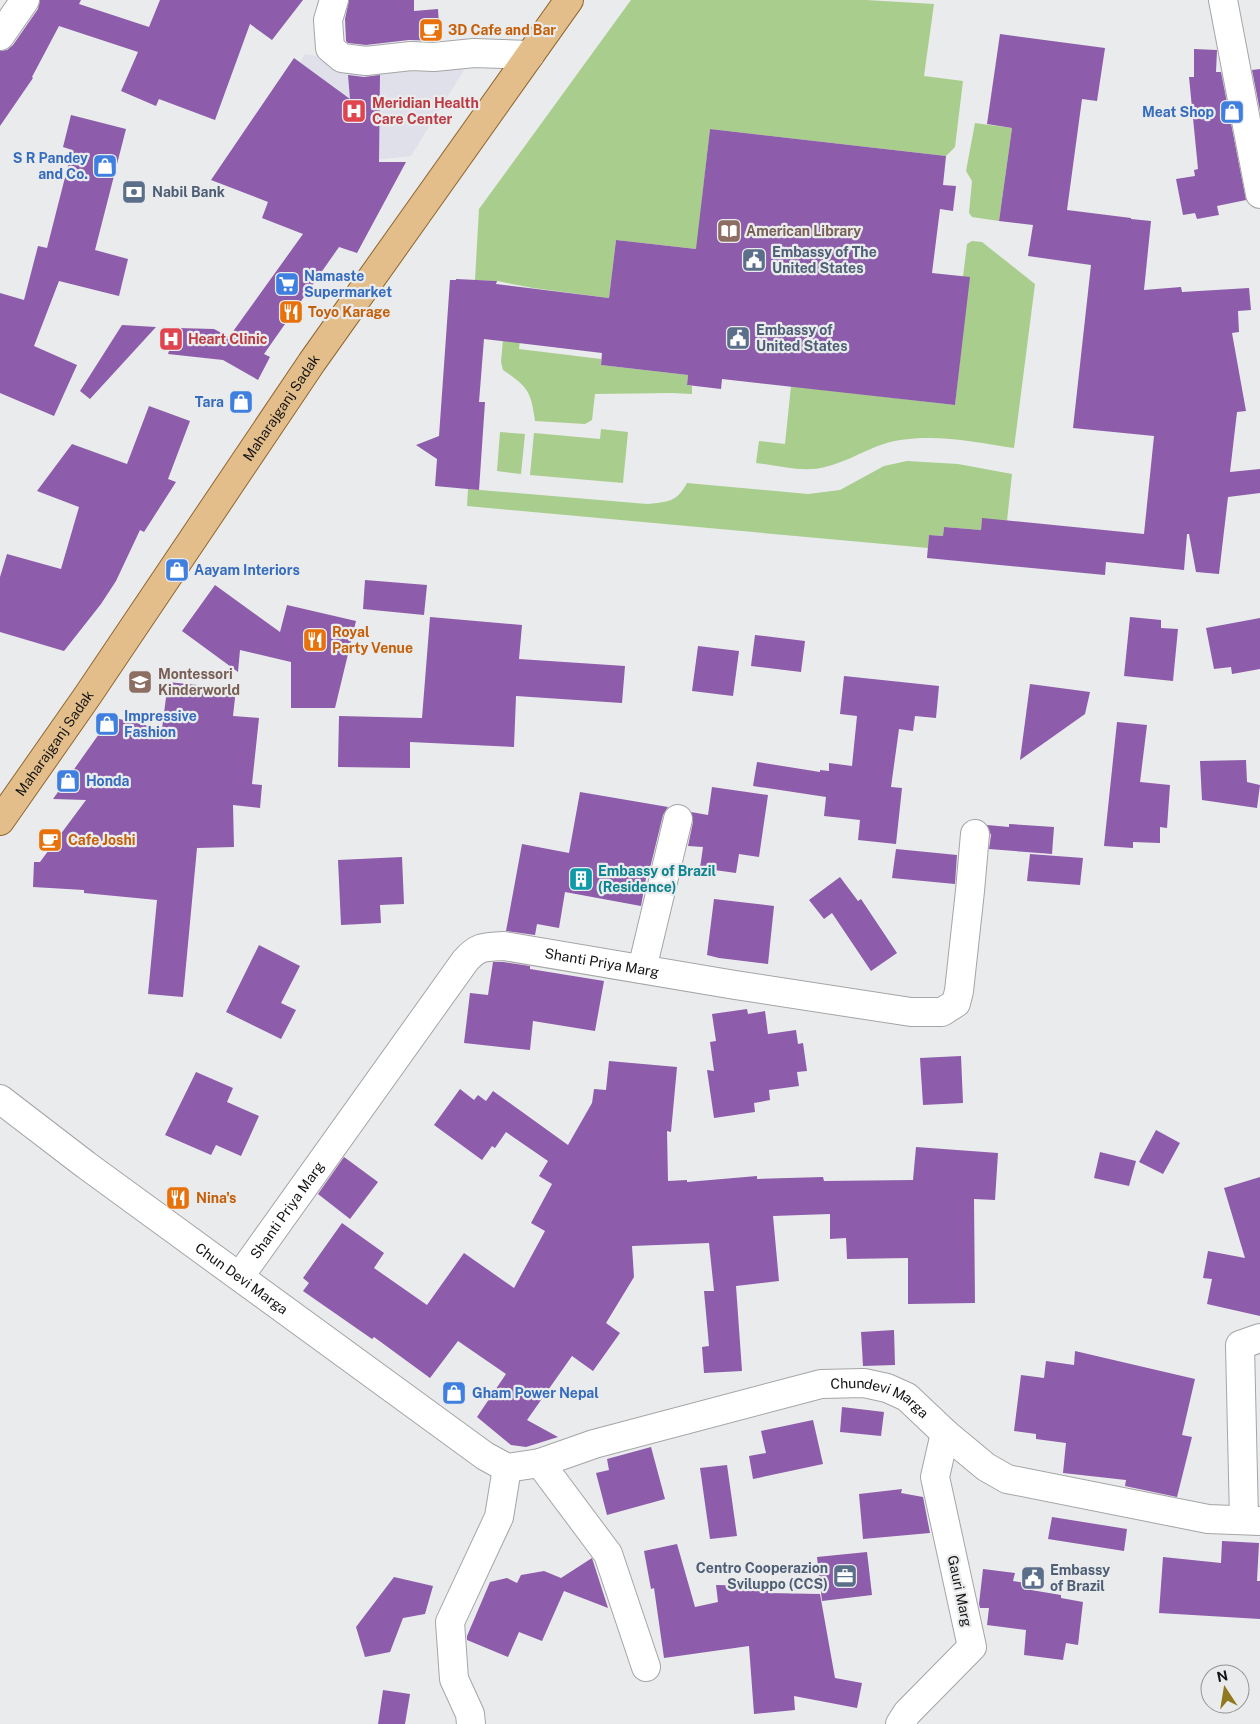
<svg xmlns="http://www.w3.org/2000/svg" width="1260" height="1724" font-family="'Public Sans',sans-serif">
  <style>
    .built { fill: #e0e0ea }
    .green { fill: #a9cd8d }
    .building { fill: #8d5caa }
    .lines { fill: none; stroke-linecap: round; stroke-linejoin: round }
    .minor-casing { stroke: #a5a5a7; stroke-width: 30 }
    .major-casing { stroke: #8f662f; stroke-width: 30 }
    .minor { stroke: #fff; stroke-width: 28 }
    .major { stroke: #e3be8b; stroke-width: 28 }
    .labels { text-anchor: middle; stroke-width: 4.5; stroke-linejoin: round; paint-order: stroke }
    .food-label { font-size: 14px; font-weight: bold; fill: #c56008; stroke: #eaebed; text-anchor: start }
    .health-label { font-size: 14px; font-weight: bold; fill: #be3a42; stroke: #eaebed; text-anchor: start }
    .shop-label { font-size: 14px; font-weight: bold; fill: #366cbe; stroke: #eaebed; text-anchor: start }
    .service-label { font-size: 14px; font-weight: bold; fill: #4e5e75; stroke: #eaebed; text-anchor: start }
    .education-label { font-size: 14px; font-weight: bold; fill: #785e54; stroke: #eaebed; text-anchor: start }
    .street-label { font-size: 14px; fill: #141414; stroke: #eaebed }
    .culture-label { font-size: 14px; font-weight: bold; fill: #0d838f; stroke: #eaebed; text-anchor: start }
  </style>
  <rect width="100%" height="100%" fill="#eaebed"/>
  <path class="built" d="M305,54L369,65L450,66L464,70L411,156L374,160L282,92Z"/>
  <g class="green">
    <path d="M631,0H866L934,4L924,76L963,81L955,147L946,156L710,129L701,208L705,250L616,240L609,298L533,288L497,281L475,280L479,209Z"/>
    <path d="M975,123L1012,128L999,221L972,217L969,213L972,181L966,171Z"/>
    <path d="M972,241L982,242L1035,284L1014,448C977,442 938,434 900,440C873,444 851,461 825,467C804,473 778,465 756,463L759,441L785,444L791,386L955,405L969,278L963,277L967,244Z"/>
    <path d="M505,317L522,319L519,349L601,359V365L688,375L687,385L692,386V394L672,393L595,394L592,420L585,424L535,421C531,391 528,387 503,370L501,362Z"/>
    <path d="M601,429L628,432L623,483L530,475L534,433L600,439Z"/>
    <path d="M500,432L525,434L521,474L497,471Z"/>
    <path d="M907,461L958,464L1012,474L1007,521L982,519L981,530L944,527L943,536L929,535L928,548L467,506L468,489L647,504C668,502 677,502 687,483L808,494L840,490L884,466Z"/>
  </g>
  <g class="building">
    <path d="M40,0H81L79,4L149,27L160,0H303L272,40L250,24L215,120L159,99L156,106L121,91L138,52L59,26L32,77L33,78L0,126V51L7,50L13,45L38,9Z"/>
    <path d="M349,0H414V11L438,9L440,41L409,40L366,45L348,43L346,41L345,19Z"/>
    <path d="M1000,34L1105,48L1097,101L1082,99L1067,210L1131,218V219L1151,221L1144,290L1181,287L1182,292L1249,288L1251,310L1238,311L1239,332L1232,333L1246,411L1237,412L1230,472L1260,469V493L1228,497L1219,574L1196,572L1189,534H1187L1184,570L1106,562L1105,575L927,558L929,535L943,536L944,527L981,530L982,518L1144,534L1154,436L1073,428L1091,265L1028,256L1033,225L999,221L1012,128L987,124Z"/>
    <path d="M1194,49L1217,50L1216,72H1221L1246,200L1217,206L1219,215L1197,219L1195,213L1183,215L1176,179L1195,176L1194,170L1198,169L1189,77H1194Z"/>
    <path d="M294,58L350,99L348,75L364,77L380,75L379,162H406L357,253L339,247L264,354L270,357L258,380L223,360L168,354L177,328L214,329L229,337L303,234L262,218L268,202L211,180Z"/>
    <path d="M1260,69V111L1252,70Z"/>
    <path d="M71,115L126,129L95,250L128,259L119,296L59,281L34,346L77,365L54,416L0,393V293L24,300L38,246L47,248L72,150L63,147Z"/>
    <path d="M710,129L946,156L943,185L956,186L953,211L940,209L932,273L970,277L955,405L722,379L721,389L687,385L688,375L601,365L602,353L484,339L479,402H485L479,490L435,486L437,459L416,445L439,436L450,280H456V279L497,281L496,284L609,298L616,240L696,249Z"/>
    <path d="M122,325L156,327L90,399L80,391Z"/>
    <path d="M149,406L190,421L168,479L176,482L144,532L140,530L116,581L101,604L64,651L0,632V577L7,554L61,569L79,507L37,491L72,444L127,464Z"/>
    <path d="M365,580L427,585L424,615L363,609Z"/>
    <path d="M215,585L280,632L287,605L356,621L335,708H291V662L240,650L238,672L182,631Z"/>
    <path d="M430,617L522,625L519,659L625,666L622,703L516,696L514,747L410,742V768L338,767L339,716L422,718Z"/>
    <path d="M1130,617L1161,620V628L1178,629L1173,681L1124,676Z"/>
    <path d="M1260,618V669L1232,674L1231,667L1214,669L1206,628Z"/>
    <path d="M755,635L805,641L801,672L751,666Z"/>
    <path d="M698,646L739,651L733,696L692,691Z"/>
    <path d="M844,676L939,686L936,718L915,716L913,731L899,729L891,787L902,788L896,844L858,840L860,820L824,816L826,797L753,786L757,762L820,772V770L829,771V763L852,766L857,716L840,714Z"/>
    <path d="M168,682L236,689L233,716L259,718L252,784L262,785L260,808L233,805L234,847L197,848L183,997L148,994L157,900L84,893V890L33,887L34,862H40L86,800L53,799L111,717L162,729Z"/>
    <path d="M1030,684L1090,692L1085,714L1020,760Z"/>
    <path d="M1117,722L1147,725L1140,782L1170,785L1167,828L1160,827V843L1133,842V848L1104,846Z"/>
    <path d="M1246,760L1247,782L1260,785L1257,808L1202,800L1200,761Z"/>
    <path d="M712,787L768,795L759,857L739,854L736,873L700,868L703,847L688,846L693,822L691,812L708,815Z"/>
    <path d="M580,792L668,807L663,815L650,868L648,867L641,906L565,892L559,928L537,924L535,935L506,931L522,844L569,853Z"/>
    <path d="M1009,824L1054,827L1052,854L989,849L991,835L987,825L1009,827Z"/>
    <path d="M896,849L957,855L955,884L892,878Z"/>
    <path d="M1030,854L1083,858L1080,885L1027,881Z"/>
    <path d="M402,857L404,904L380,905L381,923L341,925L338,860Z"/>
    <path d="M840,877L858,901L861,899L897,953L871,971L832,913L824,919L809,900Z"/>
    <path d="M714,899L774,906L768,964L719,958L707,955Z"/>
    <path d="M259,945L300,966L281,1003L296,1010L281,1039L226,1012Z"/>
    <path d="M493,962H503L530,966V969L604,981L595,1031L533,1021L530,1050L464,1043L470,993L488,995Z"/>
    <path d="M747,1009L748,1014L765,1011L768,1034L796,1030L798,1044L803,1043L807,1071L797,1072L799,1086L769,1090L770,1100L754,1103L755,1112L714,1118L707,1070L714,1071L710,1042L716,1041L712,1014Z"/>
    <path d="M961,1056L963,1103L923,1105L920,1058Z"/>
    <path d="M609,1061L677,1067L671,1132L667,1131L668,1181L687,1180V1182L757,1176V1179L823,1177L824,1181L913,1180L916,1147L998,1153L995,1200L974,1199L975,1303L908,1304V1258L847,1259L846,1238L830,1239V1214L773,1216L779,1281L736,1286L742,1371L704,1373L702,1347L709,1346L704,1291H714L709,1243L632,1246L634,1277L606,1323L620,1333L593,1371L572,1356L527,1420L558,1437L526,1447L511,1445L477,1417L506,1374L458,1341L430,1378L374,1337L372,1339L303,1291L309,1283L303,1278L342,1223L384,1253L374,1268L427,1305L464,1253L514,1288L545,1231L531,1223L552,1184L539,1176L548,1161L506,1132L495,1148L492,1146L482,1160L434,1125L460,1089L474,1100L478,1095L486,1101L493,1091L568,1145L592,1103L594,1089L606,1090Z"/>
    <path d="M196,1072L233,1088L227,1102L259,1116L241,1156L216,1145L211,1155L165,1135Z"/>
    <path d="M1156,1130L1180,1143L1163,1174L1139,1162Z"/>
    <path d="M1100,1152L1136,1161L1129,1186L1094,1178Z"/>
    <path d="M344,1157L378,1182L350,1219L318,1194Z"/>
    <path d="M1260,1177V1316L1207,1304L1212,1279L1203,1278L1208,1251L1245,1258L1224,1188Z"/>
    <path d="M894,1330L895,1365L863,1366L861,1332Z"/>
    <path d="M1075,1351L1195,1379L1182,1435L1192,1437L1177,1497L1125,1486L1126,1480L1063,1473L1066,1443L1036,1439V1434L1014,1431L1021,1375L1044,1378L1046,1361L1074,1365Z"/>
    <path d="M842,1407L884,1412L881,1436L840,1432Z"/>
    <path d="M813,1420L823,1464L753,1479L749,1456L766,1453L761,1431Z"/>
    <path d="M651,1447L665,1499L607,1515L596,1473L609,1470L607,1459Z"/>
    <path d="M727,1465L737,1536L710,1539L700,1468Z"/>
    <path d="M902,1489L901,1493L923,1497L930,1533L863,1539L859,1494Z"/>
    <path d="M1052,1517L1127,1529L1124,1551L1048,1539Z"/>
    <path d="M1222,1541L1259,1543L1257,1581H1260V1619L1159,1613L1163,1557L1221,1563Z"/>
    <path d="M677,1544L695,1607L718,1602L716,1585L768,1586V1593L820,1594L835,1678L862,1683L857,1708L794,1696L795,1710L754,1714L749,1646L664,1658L654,1588L651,1589L644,1551Z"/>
    <path d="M867,1552L872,1595L822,1601L817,1557Z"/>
    <path d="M592,1558L608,1608L564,1591L542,1641L519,1632L508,1657L467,1640V1636L490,1582L507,1578L517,1583L521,1575L544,1571L561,1578Z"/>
    <path d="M983,1569L1015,1573L1013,1581L1033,1584L1031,1590L1061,1595V1598L1083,1602L1078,1645L1066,1643L1063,1660L1024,1655L1026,1630L987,1625L989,1608H980L979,1604Z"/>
    <path d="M394,1577L433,1586L425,1614L403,1618L390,1652L365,1657L356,1627Z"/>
    <path d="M383,1690L410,1694L405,1724H378Z"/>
  </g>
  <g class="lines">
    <defs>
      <g id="minor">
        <path d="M334,0L328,20L330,48L342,58L366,61L411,56L434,57L474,53L530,55"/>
        <path d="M1223,0L1260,194"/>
        <path d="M0,36L25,0"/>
        <path d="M642,969L678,819"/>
        <path id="s1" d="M0,1099L86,1165L485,1456L507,1468L540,1463L594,1444L821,1384L864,1383L887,1388L907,1397L945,1433L986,1467L1007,1479L1208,1519L1260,1521"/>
        <path id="s2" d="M240,1276L465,961C478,946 484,947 504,946L735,985L911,1012H942L956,1003L959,991L970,891L975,834"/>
        <path d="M540,1463L608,1554L646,1667"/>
        <path d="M1244,1520L1240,1345L1260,1338"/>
        <path d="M471,1724L470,1714L454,1679L450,1622L499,1517L507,1468"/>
        <path d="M900,1724L907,1713L972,1647L935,1477L945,1433"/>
      </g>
      <g id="major">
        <path id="s3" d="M0,821L88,695L312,362L569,0"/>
      </g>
    </defs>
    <use href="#minor" class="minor-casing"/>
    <use href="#major" class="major-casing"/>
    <use href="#minor" class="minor"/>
    <use href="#major" class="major"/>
  </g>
  <defs>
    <symbol id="cafe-square" viewBox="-11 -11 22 22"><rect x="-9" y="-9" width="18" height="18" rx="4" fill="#e8710a" stroke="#eaebed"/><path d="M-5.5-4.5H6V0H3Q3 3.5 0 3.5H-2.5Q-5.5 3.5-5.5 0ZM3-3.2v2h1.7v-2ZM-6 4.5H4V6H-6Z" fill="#fff"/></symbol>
    <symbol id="hospital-square" viewBox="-11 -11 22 22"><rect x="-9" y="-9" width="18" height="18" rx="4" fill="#e0444e" stroke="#eaebed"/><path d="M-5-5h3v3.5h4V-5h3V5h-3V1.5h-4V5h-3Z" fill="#fff"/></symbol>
    <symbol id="shop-square" viewBox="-11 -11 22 22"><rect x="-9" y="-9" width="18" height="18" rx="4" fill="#3f7fe0" stroke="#eaebed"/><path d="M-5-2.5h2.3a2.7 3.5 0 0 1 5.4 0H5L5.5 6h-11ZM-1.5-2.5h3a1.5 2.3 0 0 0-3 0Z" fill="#fff"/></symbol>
    <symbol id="bank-square" viewBox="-11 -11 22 22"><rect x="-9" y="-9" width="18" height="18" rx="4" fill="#5c6f8a" stroke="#eaebed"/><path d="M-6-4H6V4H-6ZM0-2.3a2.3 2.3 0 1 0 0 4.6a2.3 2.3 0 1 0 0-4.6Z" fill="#fff"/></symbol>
    <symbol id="library-square" viewBox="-11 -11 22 22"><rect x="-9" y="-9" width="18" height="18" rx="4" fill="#8d6e63" stroke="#eaebed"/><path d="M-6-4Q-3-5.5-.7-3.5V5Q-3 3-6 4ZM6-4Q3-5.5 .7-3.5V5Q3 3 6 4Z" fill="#fff"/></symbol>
    <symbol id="civic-square" viewBox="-11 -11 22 22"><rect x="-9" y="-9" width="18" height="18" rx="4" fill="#5c6f8a" stroke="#eaebed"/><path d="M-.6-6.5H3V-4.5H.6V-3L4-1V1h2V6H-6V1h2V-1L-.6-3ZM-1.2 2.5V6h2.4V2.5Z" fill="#fff"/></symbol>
    <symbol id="supermarket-square" viewBox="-11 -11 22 22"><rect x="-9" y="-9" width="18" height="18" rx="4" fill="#3f7fe0" stroke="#eaebed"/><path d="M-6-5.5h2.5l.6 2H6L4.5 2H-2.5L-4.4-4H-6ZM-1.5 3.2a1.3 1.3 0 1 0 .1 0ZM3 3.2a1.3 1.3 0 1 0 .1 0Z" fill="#fff"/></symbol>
    <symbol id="restaurant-square" viewBox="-11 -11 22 22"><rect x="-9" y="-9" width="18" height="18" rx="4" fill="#e8710a" stroke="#eaebed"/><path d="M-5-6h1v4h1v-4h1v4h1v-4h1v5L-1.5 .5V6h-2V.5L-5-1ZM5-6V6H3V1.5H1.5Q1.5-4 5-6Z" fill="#fff"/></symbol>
    <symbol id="school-square" viewBox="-11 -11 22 22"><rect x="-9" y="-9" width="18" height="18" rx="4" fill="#8d6e63" stroke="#eaebed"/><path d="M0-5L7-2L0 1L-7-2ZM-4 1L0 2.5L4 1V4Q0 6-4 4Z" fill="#fff"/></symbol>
    <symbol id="building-square" viewBox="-11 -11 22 22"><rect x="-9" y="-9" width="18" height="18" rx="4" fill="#0f9aa8" stroke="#eaebed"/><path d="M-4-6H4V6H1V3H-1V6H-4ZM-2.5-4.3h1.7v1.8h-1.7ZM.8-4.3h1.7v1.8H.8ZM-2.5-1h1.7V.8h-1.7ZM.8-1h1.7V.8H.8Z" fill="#fff"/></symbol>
    <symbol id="office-square" viewBox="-11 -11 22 22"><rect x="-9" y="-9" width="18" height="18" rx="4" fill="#5c6f8a" stroke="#eaebed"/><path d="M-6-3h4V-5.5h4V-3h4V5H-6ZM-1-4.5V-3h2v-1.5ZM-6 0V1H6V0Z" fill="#fff"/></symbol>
  </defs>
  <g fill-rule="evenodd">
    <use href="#cafe-square" x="417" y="16" width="28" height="28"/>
    <use href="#hospital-square" x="340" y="97" width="28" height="28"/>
    <use href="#shop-square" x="1218" y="98" width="28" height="28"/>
    <use href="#shop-square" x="91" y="152" width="28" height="28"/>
    <use href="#bank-square" x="120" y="178" width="28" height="28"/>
    <use href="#library-square" x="715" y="217" width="28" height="28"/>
    <use href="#civic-square" x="740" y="246" width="28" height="28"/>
    <use href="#supermarket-square" x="273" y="270" width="28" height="28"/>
    <use href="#restaurant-square" x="277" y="298" width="28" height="28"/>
    <use href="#civic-square" x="724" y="324" width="28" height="28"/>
    <use href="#hospital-square" x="157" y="325" width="28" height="28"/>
    <use href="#shop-square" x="227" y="388" width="28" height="28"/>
    <use href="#shop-square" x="163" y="556" width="28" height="28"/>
    <use href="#restaurant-square" x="301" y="626" width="28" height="28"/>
    <use href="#school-square" x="126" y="668" width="28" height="28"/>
    <use href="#shop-square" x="93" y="710" width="28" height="28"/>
    <use href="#shop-square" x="54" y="767" width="28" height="28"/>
    <use href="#cafe-square" x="36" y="826" width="28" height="28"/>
    <use href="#building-square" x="567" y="865" width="28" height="28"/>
    <use href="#restaurant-square" x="164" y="1184" width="28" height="28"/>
    <use href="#shop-square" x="440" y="1379" width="28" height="28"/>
    <use href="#office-square" x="831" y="1562" width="28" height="28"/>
    <use href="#civic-square" x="1019" y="1564" width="28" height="28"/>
  </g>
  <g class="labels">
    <g class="food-label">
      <text x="448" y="35">3D Cafe and Bar</text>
      <text x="308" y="317">Toyo Karage</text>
      <text x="332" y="637">Royal<tspan x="332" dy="16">Party Venue</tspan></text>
      <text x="68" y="845">Cafe Joshi</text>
      <text x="196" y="1203">Nina's</text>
    </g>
    <g class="health-label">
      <text x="372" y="108">Meridian Health<tspan x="372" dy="16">Care Center</tspan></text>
      <text x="188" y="344">Heart Clinic</text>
    </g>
    <g class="shop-label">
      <text x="1214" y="117" text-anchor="end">Meat Shop</text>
      <text x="88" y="163" text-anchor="end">S R Pandey<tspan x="88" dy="16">and Co.</tspan></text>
      <text x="304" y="281">Namaste<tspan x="304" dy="16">Supermarket</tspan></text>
      <text x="224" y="407" text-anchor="end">Tara</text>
      <text x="194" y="575">Aayam Interiors</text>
      <text x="124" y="721">Impressive<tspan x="124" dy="16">Fashion</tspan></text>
      <text x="86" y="786">Honda</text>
      <text x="472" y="1398">Gham Power Nepal</text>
    </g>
    <g class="service-label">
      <text x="152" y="197">Nabil Bank</text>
      <text x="772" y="257">Embassy of The<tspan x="772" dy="16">United States</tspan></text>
      <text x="756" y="335">Embassy of<tspan x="756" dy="16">United States</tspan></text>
      <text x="828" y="1573" text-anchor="end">Centro Cooperazion<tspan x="828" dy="16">Sviluppo (CCS)</tspan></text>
      <text x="1050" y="1575">Embassy<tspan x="1050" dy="16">of Brazil</tspan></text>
    </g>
    <g class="education-label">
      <text x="746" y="236">American Library</text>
      <text x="158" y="679">Montessori<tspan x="158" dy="16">Kinderworld</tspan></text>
    </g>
    <g class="street-label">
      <text dy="5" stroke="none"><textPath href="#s3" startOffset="500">Maharajganj Sadak</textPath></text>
      <text dy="5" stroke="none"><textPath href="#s3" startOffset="95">Maharajganj Sadak</textPath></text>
      <text dy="5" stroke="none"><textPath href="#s2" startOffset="530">Shanti Priya Marg</textPath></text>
      <text dy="5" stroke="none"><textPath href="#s2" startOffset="81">Shanti Priya Marg</textPath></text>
      <text dy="5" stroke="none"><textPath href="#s1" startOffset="301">Chun Devi Marga</textPath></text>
      <text dy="5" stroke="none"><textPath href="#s1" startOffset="1015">Chundevi Marga</textPath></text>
      <text transform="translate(960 1591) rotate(78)" y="5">Gauri Marg</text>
    </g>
    <g class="culture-label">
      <text x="598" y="876">Embassy of Brazil<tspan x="598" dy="16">(Residence)</tspan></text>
    </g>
  </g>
  <g transform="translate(1225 1689) rotate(348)"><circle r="24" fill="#eaebed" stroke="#949596"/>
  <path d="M0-4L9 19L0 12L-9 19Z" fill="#90781e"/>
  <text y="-8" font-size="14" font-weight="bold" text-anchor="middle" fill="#141414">N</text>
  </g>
</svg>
